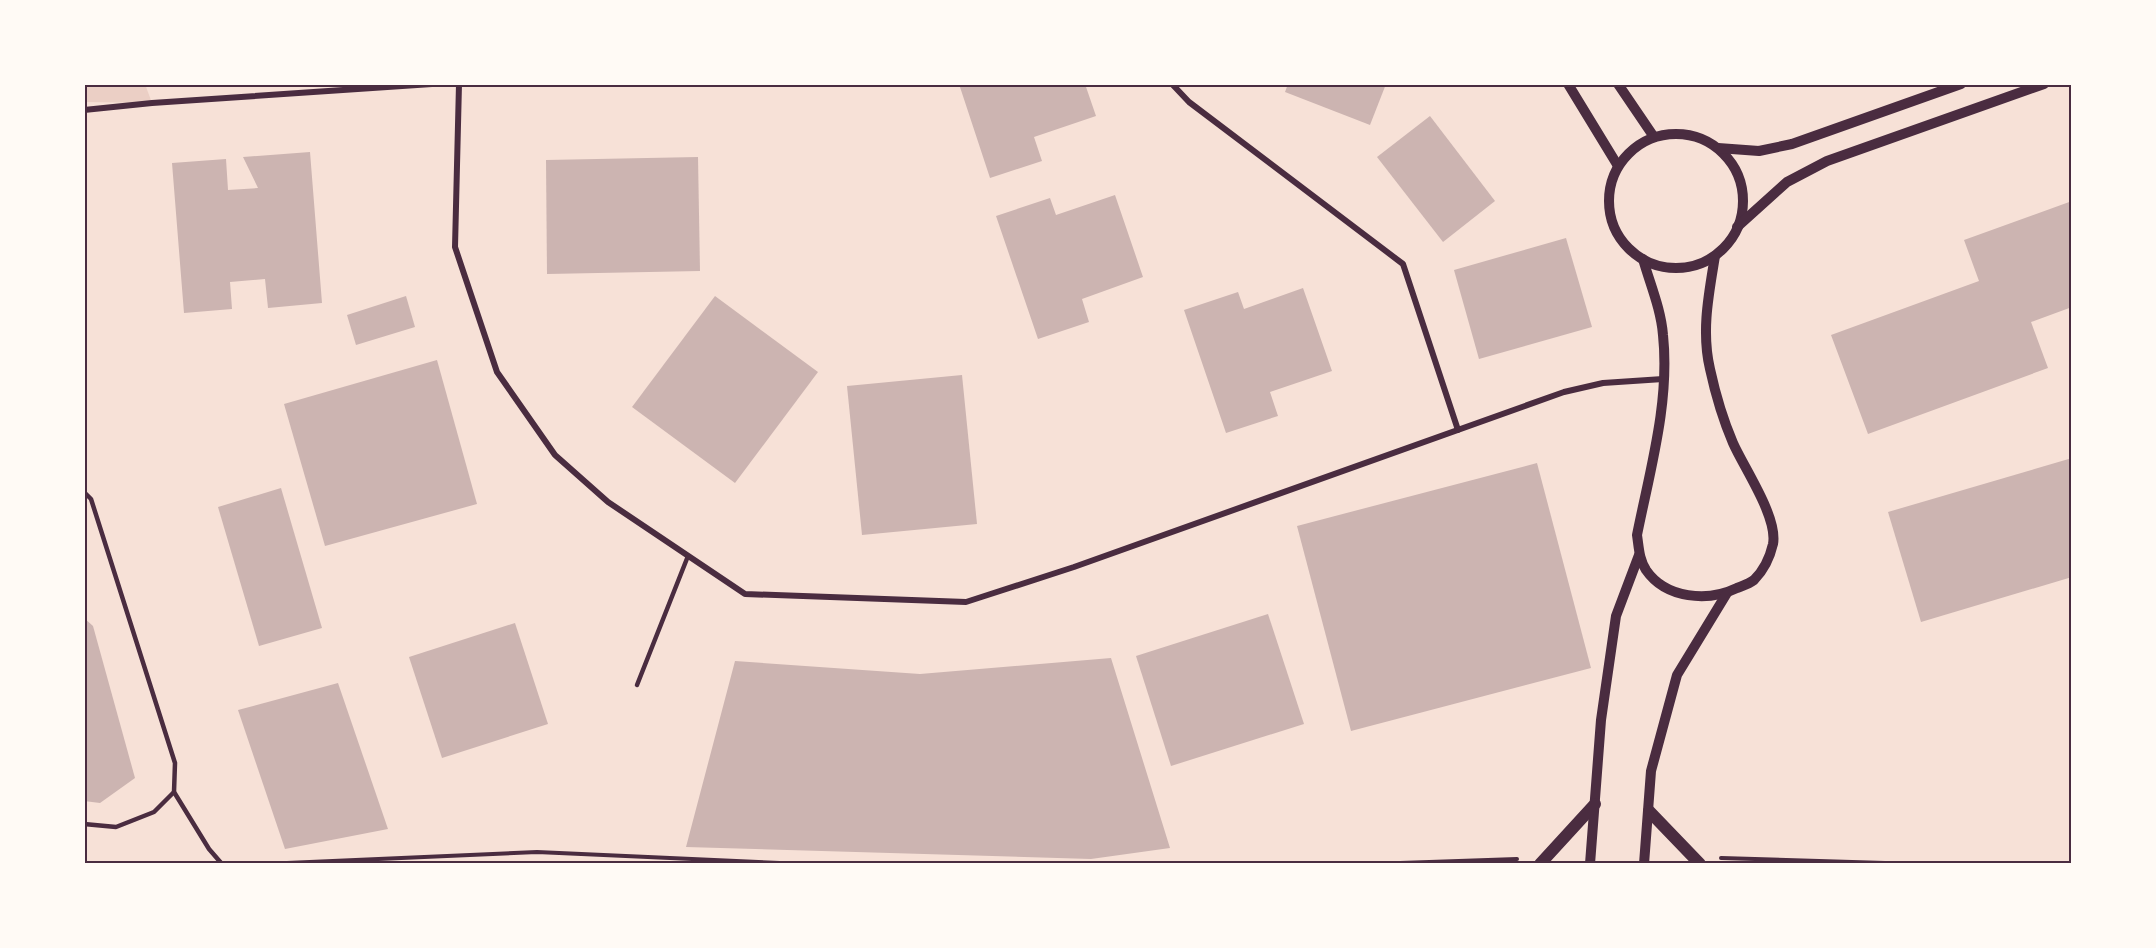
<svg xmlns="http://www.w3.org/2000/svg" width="2156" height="948" font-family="Manrope,sans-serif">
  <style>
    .green { fill: #ebcfc5 }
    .building { fill: #ccb4b1 }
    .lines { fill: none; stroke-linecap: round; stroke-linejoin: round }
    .path { stroke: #4a2c40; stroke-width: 4 }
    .service { stroke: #4a2c40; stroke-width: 4.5 }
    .minor { stroke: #4a2c40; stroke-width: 6 }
    .tertiary { stroke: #4a2c40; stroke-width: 10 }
    .secondary { stroke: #4a2c40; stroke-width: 12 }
    .neatline { fill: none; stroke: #4a2c40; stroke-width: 2 }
  </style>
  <rect width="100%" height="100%" fill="#f7e1d7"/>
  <path class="green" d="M84,84H145L152,103L84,102Z"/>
  <g class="building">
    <path d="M959,84H1085L1096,116L1034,137L1042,161L990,178Z"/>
    <path d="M1288,84H1386L1370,125L1285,92Z"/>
    <path d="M1430,116L1495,201L1443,242L1377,157Z"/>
    <path d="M310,152L322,303L268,308L265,279L230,282L232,309L184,313L172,163L226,159L228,190L258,188L243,157Z"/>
    <path d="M698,157L700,271L547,274L546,160Z"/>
    <path d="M1115,195L1143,277L1082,299L1089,322L1038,339L996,216L1050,198L1056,215Z"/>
    <path d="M2072,201V307L2031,322L2048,368L1868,434L1831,335L1979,281L1964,240Z"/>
    <path d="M1566,238L1592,327L1479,359L1454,270Z"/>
    <path d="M1303,288L1332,371L1270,392L1278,416L1226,433L1184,310L1238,292L1244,309Z"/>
    <path d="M406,296L415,327L356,345L347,315Z"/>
    <path d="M715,296L818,372L735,483L632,407Z"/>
    <path d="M437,360L477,504L325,546L284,404Z"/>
    <path d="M962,375L977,524L862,535L847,386Z"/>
    <path d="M2072,458V577L1921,622L1888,512Z"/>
    <path d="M1537,463L1591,668L1351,731L1297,526Z"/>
    <path d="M281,488L322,628L259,646L218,507Z"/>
    <path d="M1268,614L1304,724L1171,766L1136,656Z"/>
    <path d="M84,618L93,626L135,778L100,803L84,801Z"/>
    <path d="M515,623L548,724L442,758L409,657Z"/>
    <path d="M1111,658L1170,848L1091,859L686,847L735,661L920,674Z"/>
    <path d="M338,683L388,829L285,849L238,710Z"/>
  </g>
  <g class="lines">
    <g class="path">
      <path d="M1721,858L1918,864"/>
      <path d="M84,863L138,864"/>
      <path d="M264,864L537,852L803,864"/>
      <path d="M1371,864L1517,859"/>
    </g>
    <g class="service">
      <path d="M84,492L91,499L175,763L174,792L209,849L222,864"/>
      <path d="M637,685L688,556"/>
      <path d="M84,824L116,827L154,812L174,792"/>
    </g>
    <g class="minor">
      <path d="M459,84L455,247L497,372L555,455L608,502L745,594L966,602L1074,567L1564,392L1603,383L1663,379"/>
      <path d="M1172,84L1189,102L1403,264L1458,430"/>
      <path d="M84,110L152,103L432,84"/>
    </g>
    <g class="tertiary">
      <path d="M1568,84L1618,166"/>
      <path d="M1618,84L1654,137"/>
      <circle cx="1676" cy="201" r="67"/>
      <path d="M1718,148L1759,151L1792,144L1961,84"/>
      <path d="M1737,227L1787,182L1827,161L2044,84"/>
      <path d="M1643,259C1650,284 1661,309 1663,335C1670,402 1650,470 1637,535C1639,548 1639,559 1646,570C1666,599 1708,602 1737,588C1742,586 1749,584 1754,580C1763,571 1770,557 1773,544C1778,517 1744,468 1733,443C1724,422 1715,392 1710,369C1701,331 1709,293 1715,256"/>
      <path d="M1590,864L1601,720L1616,616L1639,555"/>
      <path d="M1644,864L1651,771L1677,675L1727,593"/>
    </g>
    <g class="secondary">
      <path d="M1649,811L1700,864"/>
      <path d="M1540,864L1595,804"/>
    </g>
  </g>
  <rect width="2156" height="948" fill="none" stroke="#fffaf5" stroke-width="171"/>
  <rect x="86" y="86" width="1984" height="776" class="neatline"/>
</svg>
